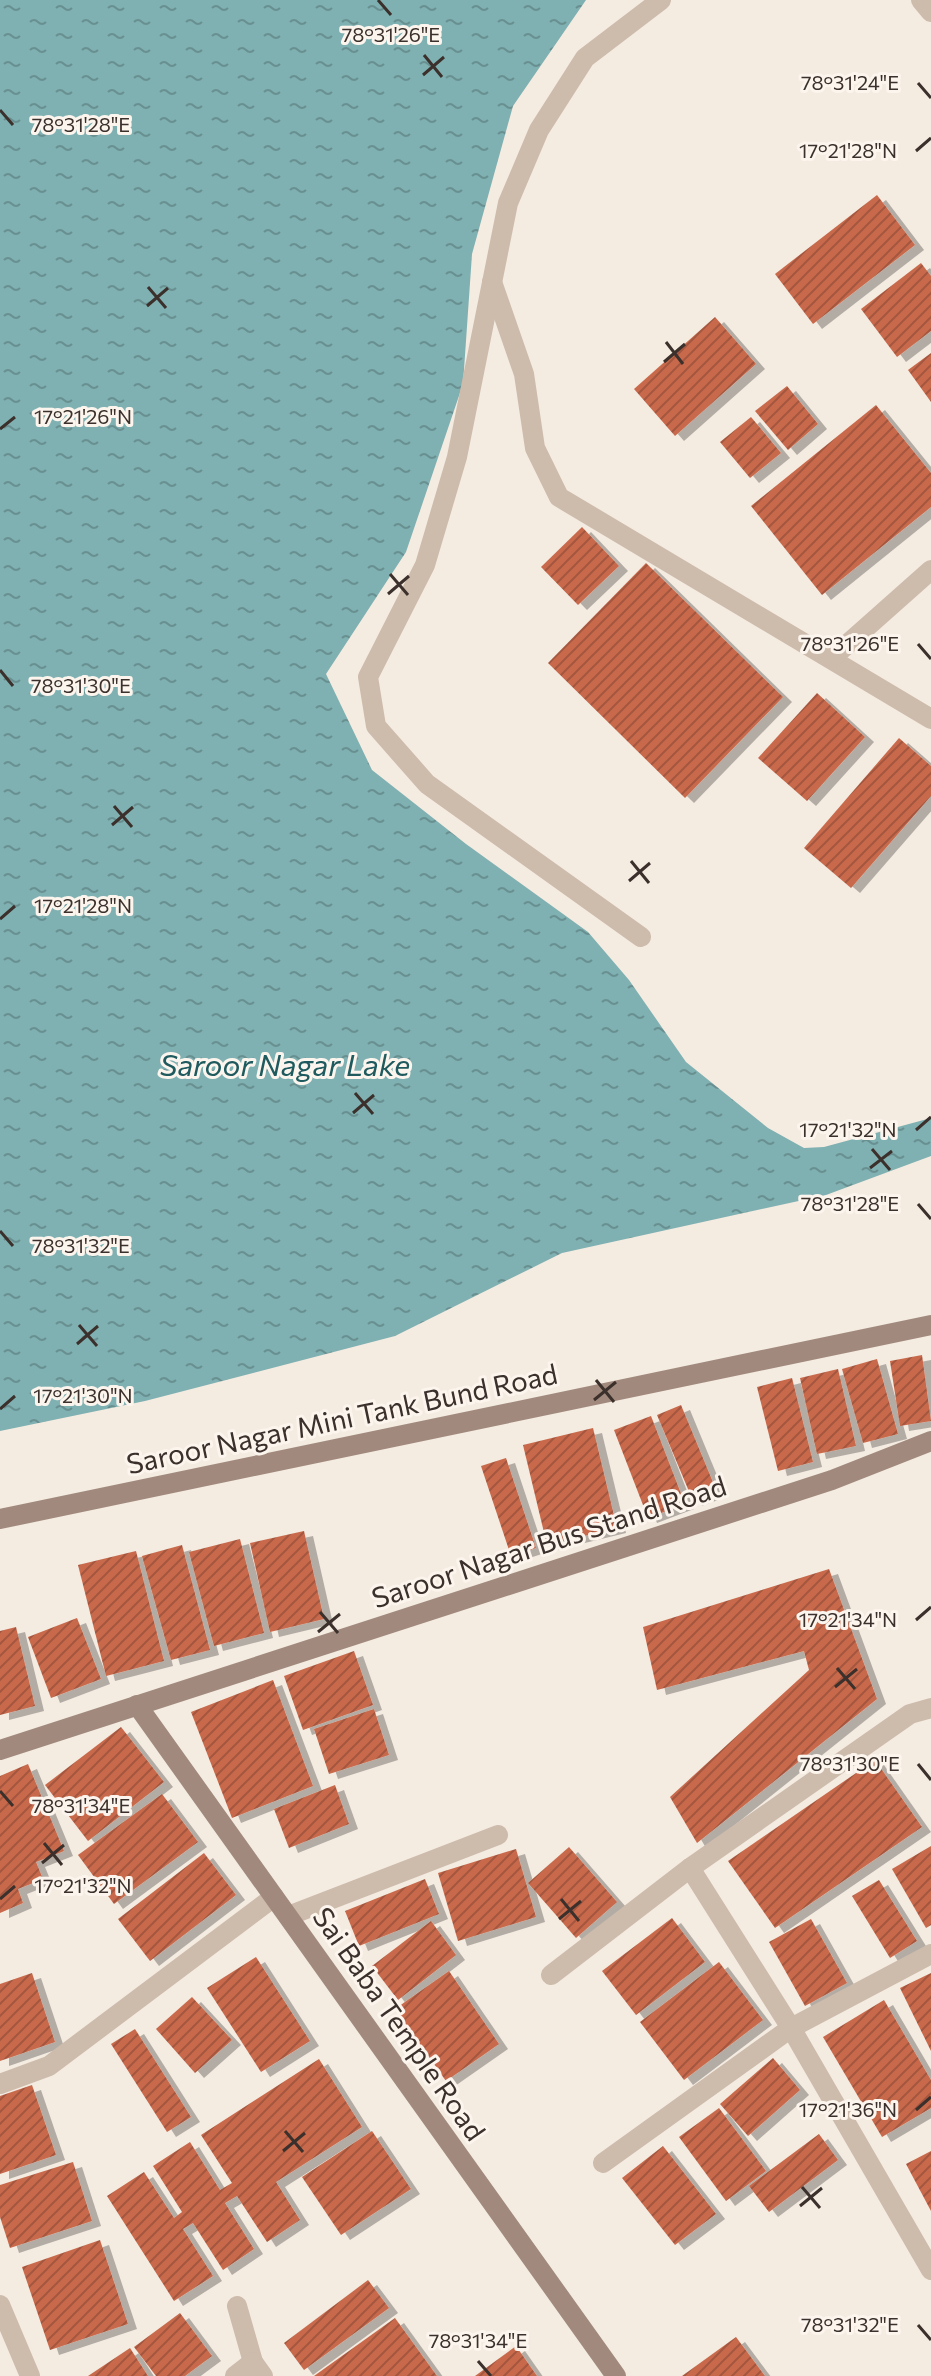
<svg xmlns="http://www.w3.org/2000/svg" width="931" height="2376" font-family="Commissioner,sans-serif">
  <style>
    .water { fill: url(#water-ripples) }
    .building { fill: url(#building-hatch); filter: url(#shadow) }
    .lines { fill: none; stroke-linecap: round; stroke-linejoin: round }
    .street { stroke: #cdbbac; stroke-width: 20 }
    .secondary { stroke: #a18a7d; stroke-width: 20 }
    .ticks { fill: none; stroke: #3b302b; stroke-width: 3 }
    .labels { text-anchor: middle; stroke-width: 6; stroke-linejoin: round; paint-order: stroke }
    .street-label { font-size: 28px; fill: #3b302b; stroke: #fbf5ee }
    .water-label { font-size: 30px; font-style: italic; fill: #1f5a5e; stroke: #fbf5ee }
    .ticks-label { font-size: 20px; text-anchor: middle; fill: #3b302b; stroke: #fbf5ee; stroke-width: 6; stroke-linejoin: round; paint-order: stroke }
  </style>
  <defs>
    <pattern id="water-ripples" width="26" height="14" patternUnits="userSpaceOnUse" patternTransform="scale(2)"><rect width="26" height="14" fill="#7fb0b2"/><path d="M2 4q2-2 4 0t4 0M15 11q2-2 4 0t4 0" fill="none" stroke="#699091"/></pattern>
    <pattern id="building-hatch" width="6" height="6" patternUnits="userSpaceOnUse" patternTransform="scale(2)"><rect width="6" height="6" fill="#c8694b"/><path d="M-1 1l2-2M0 6l6-6M5 7l2-2" fill="none" stroke="#a4573f"/></pattern>
    <filter id="shadow"><feDropShadow dx="9" dy="5" stdDeviation="0" flood-color="#0004"/></filter>
  </defs>
  <rect width="100%" height="100%" fill="#f4ebe1"/>
  <path class="water" d="M0,0H586L513,106L472,254L463,384L406,552L326,674L372,770L466,844L588,932L629,980L686,1062L768,1128L804,1148L824,1147L931,1118V1156L826,1195L562,1253L395,1336L145,1401L0,1431Z"/>
  <g class="building">
    <path d="M877,195L915,245L813,324L775,274Z"/>
    <path d="M921,263L931,276V331L897,357L861,309Z"/>
    <path d="M715,317L756,364L675,436L634,389Z"/>
    <path d="M931,353V402L908,370Z"/>
    <path d="M787,386L818,424L788,450L755,411Z"/>
    <path d="M876,405L931,473V507L822,595L751,506Z"/>
    <path d="M751,417L781,453L750,478L720,442Z"/>
    <path d="M582,527L619,566L578,605L541,567Z"/>
    <path d="M646,563L783,697L685,798L548,663Z"/>
    <path d="M817,693L865,737L807,801L758,758Z"/>
    <path d="M899,738L931,766V796L851,888L804,848Z"/>
    <path d="M922,1355L931,1421L900,1426L890,1361Z"/>
    <path d="M877,1359L898,1434L863,1443L842,1369Z"/>
    <path d="M838,1369L856,1446L817,1454L800,1378Z"/>
    <path d="M792,1378L813,1462L778,1471L757,1387Z"/>
    <path d="M681,1405L717,1492L693,1501L657,1415Z"/>
    <path d="M651,1416L685,1504L648,1518L614,1430Z"/>
    <path d="M593,1428L617,1528L547,1545L523,1445Z"/>
    <path d="M506,1458L536,1548L511,1556L481,1466Z"/>
    <path d="M304,1531L324,1619L270,1632L250,1543Z"/>
    <path d="M240,1539L264,1633L214,1646L189,1552Z"/>
    <path d="M182,1545L210,1650L171,1660L142,1556Z"/>
    <path d="M136,1551L164,1661L106,1676L78,1565Z"/>
    <path d="M829,1569L877,1699L697,1843L670,1797L809,1670L804,1651L657,1690L643,1627Z"/>
    <path d="M77,1618L101,1679L51,1698L28,1637Z"/>
    <path d="M16,1627L35,1706L0,1715V1631Z"/>
    <path d="M354,1651L373,1705L303,1730L284,1676Z"/>
    <path d="M273,1680L313,1786L232,1818L191,1712Z"/>
    <path d="M374,1709L389,1755L329,1774L314,1729Z"/>
    <path d="M121,1727L164,1782L88,1841L45,1785Z"/>
    <path d="M875,1760L922,1827L775,1928L728,1861Z"/>
    <path d="M28,1764L64,1851L36,1862L43,1879L18,1889L23,1903L0,1913V1776Z"/>
    <path d="M335,1785L349,1824L289,1848L274,1809Z"/>
    <path d="M162,1794L198,1842L114,1904L78,1855Z"/>
    <path d="M931,1846V1925L926,1928L892,1869Z"/>
    <path d="M569,1847L617,1902L576,1938L528,1883Z"/>
    <path d="M516,1849L536,1917L458,1941L438,1873Z"/>
    <path d="M204,1853L236,1895L150,1961L118,1919Z"/>
    <path d="M425,1879L439,1914L359,1946L345,1911Z"/>
    <path d="M879,1880L917,1941L890,1958L852,1896Z"/>
    <path d="M672,1918L705,1962L636,2015L602,1971Z"/>
    <path d="M811,1919L847,1983L805,2006L769,1942Z"/>
    <path d="M431,1921L456,1955L398,2000L372,1966Z"/>
    <path d="M256,1957L310,2041L261,2072L207,1988Z"/>
    <path d="M719,1962L763,2020L684,2080L640,2022Z"/>
    <path d="M449,1971L499,2044L446,2081L395,2009Z"/>
    <path d="M32,1973L55,2042L0,2061V1984Z"/>
    <path d="M931,1973V2051L900,1988Z"/>
    <path d="M192,1997L232,2040L195,2073L156,2029Z"/>
    <path d="M884,2000L931,2080V2108L882,2137L823,2037Z"/>
    <path d="M135,2029L191,2117L167,2132L111,2044Z"/>
    <path d="M773,2058L800,2090L748,2136L720,2104Z"/>
    <path d="M319,2059L362,2127L276,2182L300,2220L267,2242L237,2196L225,2203L254,2249L223,2270L193,2223L183,2229L213,2276L174,2301L107,2196L144,2172L174,2218L182,2212L153,2166L190,2142L220,2190L232,2183L201,2135Z"/>
    <path d="M32,2085L56,2155L0,2174V2096Z"/>
    <path d="M719,2108L766,2171L726,2201L679,2137Z"/>
    <path d="M372,2131L411,2189L341,2235L302,2177Z"/>
    <path d="M819,2134L838,2160L769,2212L749,2186Z"/>
    <path d="M663,2146L716,2214L675,2245L622,2178Z"/>
    <path d="M931,2151V2211L906,2164Z"/>
    <path d="M73,2162L92,2221L10,2248L0,2217V2185Z"/>
    <path d="M100,2240L128,2324L50,2350L22,2267Z"/>
    <path d="M368,2280L389,2308L304,2370L284,2343Z"/>
    <path d="M180,2313L212,2356L185,2376H156L134,2347Z"/>
    <path d="M395,2318L437,2376H314Z"/>
    <path d="M736,2337L765,2376H682Z"/>
    <path d="M516,2346L537,2376H475Z"/>
    <path d="M130,2348L148,2376H88Z"/>
  </g>
  <g class="lines">
    <g class="street">
      <path d="M921,0L931,12"/>
      <path d="M492,282L524,374L535,448L559,497L931,719"/>
      <path d="M833,657L931,570"/>
      <path d="M641,937L427,784L376,726L368,677L425,565L457,457L508,203L539,130L585,58L661,0"/>
      <path d="M690,1868L791,2028L931,2270"/>
      <path d="M288,1916L498,1835"/>
      <path d="M551,1975L690,1868L910,1714L931,1708"/>
      <path d="M0,2084L49,2066L274,1897"/>
      <path d="M603,2163L791,2028L931,1954"/>
      <path d="M0,2305L30,2376"/>
      <path d="M237,2306L253,2362L263,2376"/>
      <path d="M235,2376L253,2362"/>
    </g>
    <g class="secondary">
      <path d="M0,1519L931,1325"/>
      <path d="M137,1705L616,2376"/>
      <path d="M0,1750L832,1480L931,1441"/>
    </g>
  </g>
  <path class="ticks" d="M378,0L391,15M424,55L442,77M423,75L444,57M918,83L931,98M0,110L13,125M916,151L931,138M148,287L166,308M147,306L168,288M666,342L683,364M664,362L685,344M0,429L15,417M390,574L408,595M388,594L409,576M918,644L931,659M0,670L13,686M114,806L132,827M112,825L133,807M631,861L649,883M629,881L650,863M0,919L15,906M355,1093L373,1114M353,1113L374,1095M916,1130L931,1117M872,1149L890,1170M870,1168L892,1151M918,1204L931,1219M0,1231L13,1246M79,1325L97,1346M77,1344L98,1326M596,1380L614,1402M594,1400L616,1382M0,1409L15,1396M320,1612L338,1633M916,1620L931,1607M318,1632L340,1614M837,1668L855,1689M835,1687L857,1669M918,1764L931,1780M0,1791L13,1806M44,1843L62,1865M42,1863L64,1845M0,1899L15,1886M561,1899L579,1921M559,1919L581,1901M916,2110L931,2097M285,2131L303,2152M283,2151L305,2133M802,2187L820,2208M800,2206L822,2188M918,2325L931,2340M478,2361L491,2376"/>
  <g class="labels">
    <g class="street-label">
      <text transform="translate(342 1419) rotate(-12)" y="10">Saroor Nagar Mini Tank Bund Road</text>
      <text transform="translate(549 1542) rotate(-18)" y="10">Saroor Nagar Bus Stand Road</text>
      <text transform="translate(399 2024) rotate(55)" y="10">Sai Baba Temple Road</text>
    </g>
    <g class="water-label">
      <text x="285" y="1076">Saroor Nagar Lake</text>
    </g>
  </g>
  <g class="ticks-label">
    <text x="391" y="42">78°31'26"E</text>
    <text x="850" y="90">78°31'24"E</text>
    <text x="81" y="132">78°31'28"E</text>
    <text x="848" y="158">17°21'28"N</text>
    <text x="83" y="424">17°21'26"N</text>
    <text x="850" y="651">78°31'26"E</text>
    <text x="81" y="693">78°31'30"E</text>
    <text x="83" y="913">17°21'28"N</text>
    <text x="848" y="1137">17°21'32"N</text>
    <text x="850" y="1211">78°31'28"E</text>
    <text x="81" y="1253">78°31'32"E</text>
    <text x="83" y="1403">17°21'30"N</text>
    <text x="848" y="1627">17°21'34"N</text>
    <text x="850" y="1771">78°31'30"E</text>
    <text x="81" y="1813">78°31'34"E</text>
    <text x="83" y="1893">17°21'32"N</text>
    <text x="848" y="2117">17°21'36"N</text>
    <text x="850" y="2332">78°31'32"E</text>
    <text x="478" y="2348">78°31'34"E</text>
  </g>
</svg>
